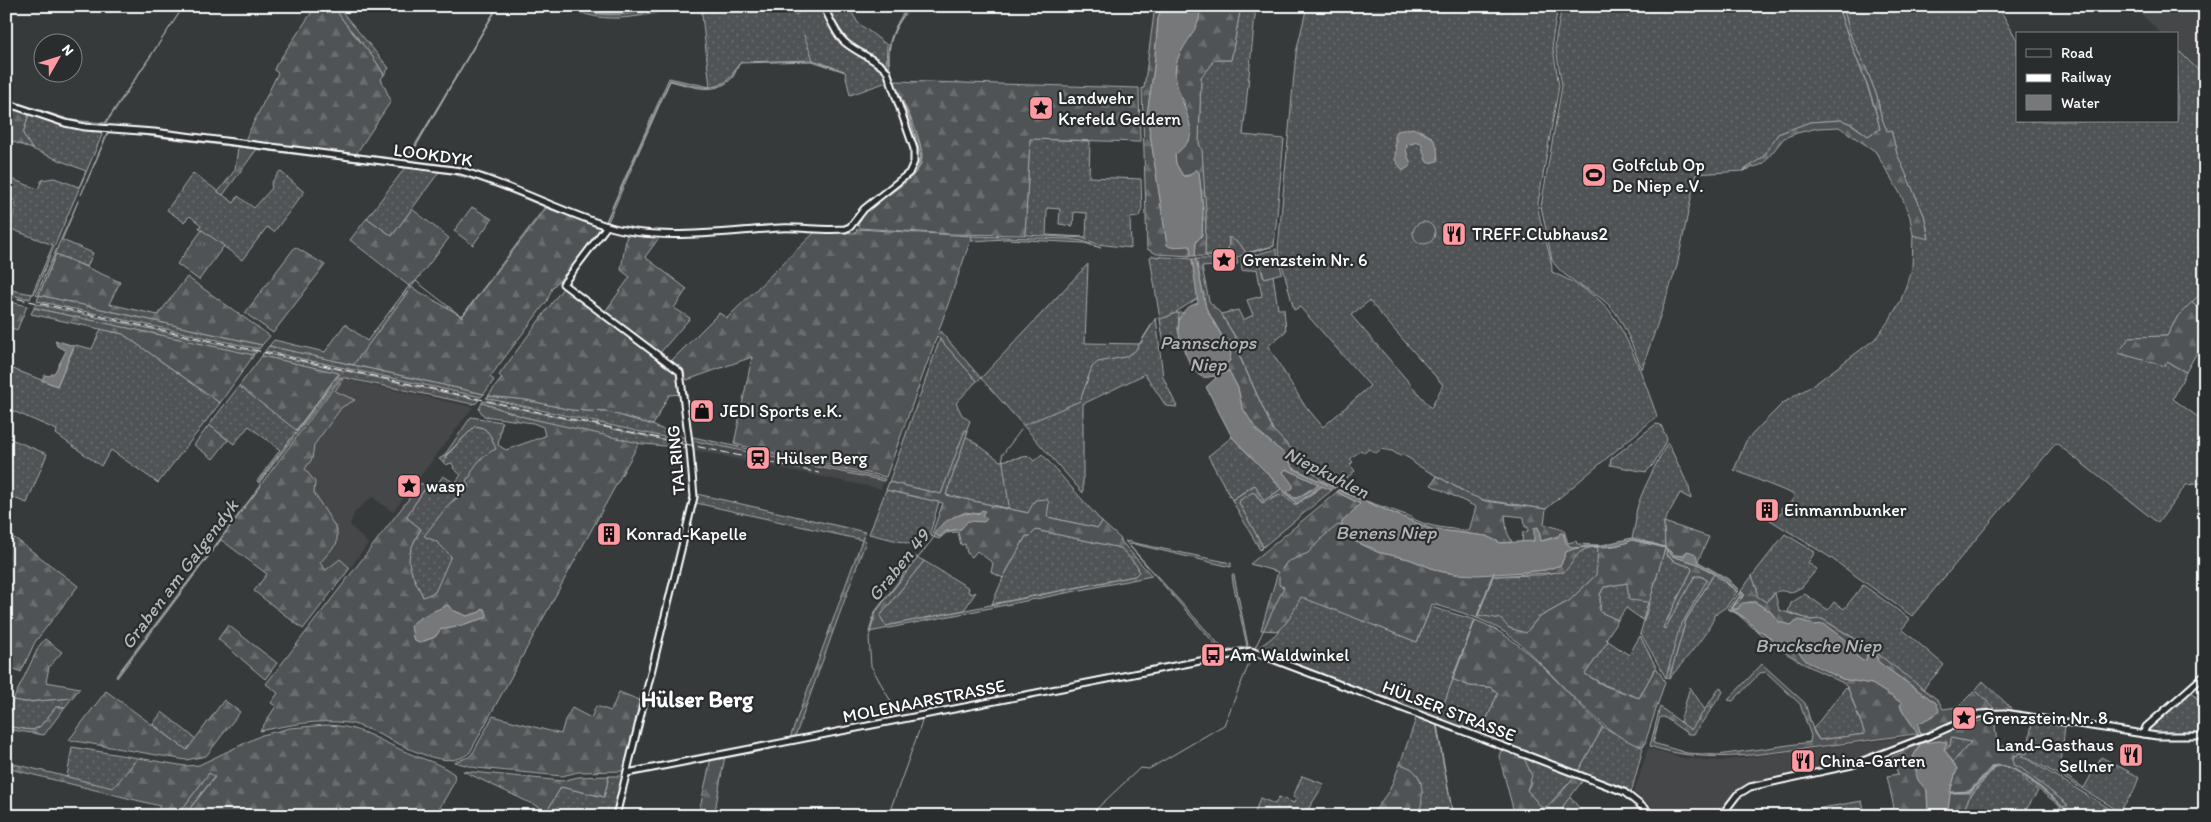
<svg xmlns="http://www.w3.org/2000/svg" width="2211" height="822" font-family="Itim,sans-serif">
  <style>
    .built { fill: #444748 }
    .grass { fill: url(#grass-dots); stroke: #a8a9aa; fill-rule: evenodd }
    .forest { fill: url(#forest-firs); stroke: #a8a9aa; fill-rule: evenodd }
    .park { fill: url(#park-tufts); stroke: #a8a9aa }
    .pitch { fill: #505354; stroke: #a8a9aa }
    .water { fill: #767879; stroke: #adaeaf; fill-rule: evenodd }
    .lines { fill: none; stroke-linecap: round; stroke-linejoin: round }
    .stream { stroke: #adaeaf; stroke-width: 1 }
    .secondary-casing { stroke: #fff; stroke-width: 9 }
    .secondary { stroke: #2a2d2e; stroke-width: 5 }
    .rail { stroke: #fff; stroke-width: 1; stroke-dasharray: 8 4; stroke-linecap: butt }
    .labels { text-anchor: middle; stroke-width: 4.5; stroke-linejoin: round; paint-order: stroke }
    .poi-label { font-size: 18px; fill: #fff; stroke: #2a2d2e; text-anchor: start }
    .street-label { font-size: 18px; fill: #fff; stroke: #2a2d2e }
    .water-label { font-size: 19px; font-style: italic; fill: #b4b5b5; stroke: #2a2d2e }
    .district-label { font-size: 22px; font-weight: bold; fill: #fff; stroke: #2a2d2e }
  </style>
  <defs>
    <pattern id="grass-dots" width="8" height="8" patternUnits="userSpaceOnUse" patternTransform="scale(1.25)"><rect width="8" height="8" fill="#505354"/><path d="M2 2h.1M6 6h.1" fill="none" stroke="#6a6d6e" stroke-width="1.8" stroke-linecap="round"/></pattern>
    <pattern id="forest-firs" width="22" height="20" patternUnits="userSpaceOnUse" patternTransform="scale(1.25)"><rect width="22" height="20" fill="#505354"/><path d="M5 1l3.5 6h-7zM16 11l3.5 6h-7z" fill="#6a6d6e"/></pattern>
    <pattern id="park-tufts" width="24" height="20" patternUnits="userSpaceOnUse" patternTransform="scale(1.25)"><rect width="24" height="20" fill="#505354"/><path d="M3 7l-1-3M5 7V3M7 7l1-3M15 17l-1-3M17 17v-4M19 17l1-3" fill="none" stroke="#6a6d6e"/></pattern>
  </defs>
  <rect width="100%" height="100%" fill="#373a3b"/>
  <filter id="ink" filterUnits="userSpaceOnUse"><feTurbulence type="fractalNoise" baseFrequency=".02" numOctaves="2"/><feDisplacementMap in="SourceGraphic" scale="10" xChannelSelector="R" yChannelSelector="G"/><feConvolveMatrix kernelMatrix="1 2 1 2 8 2 1 2 1" color-interpolation-filters="sRGB"/></filter>
  <g filter="url(#ink)">
    <g class="built">
      <path d="M2133,6H2205V77L2177,49V34H2162Z"/>
      <path d="M37,301L259,349L257,352L36,304Z"/>
      <path d="M265,351L416,383L481,397L479,400L263,353Z"/>
      <path d="M343,379L473,407L393,512L372,497L355,512L350,525L368,544L350,568L349,566L326,570L320,563L337,543V530L313,493L315,486L305,469L312,459L314,445L342,407L354,400L334,391Z"/>
      <path d="M486,398L687,442V445L483,401Z"/>
      <path d="M691,440L846,473L884,481L881,489L692,450Z"/>
      <path d="M1916,736L1853,760L1746,786L1735,794L1717,816H1662L1634,793L1648,748L1683,758L1720,761Z"/>
    </g>
    <g class="grass">
      <path d="M184,6L105,125L62,121L6,102V99L71,120L105,123Z"/>
      <path d="M334,6H337L389,68L384,75C371,49 347,31 334,6Z"/>
      <path d="M568,6H580C590,21 648,8 665,6C672,6 679,6 685,6C648,15 602,28 568,6Z"/>
      <path d="M701,6H756L768,14L774,6H791L795,15L811,6H821L840,41L877,65L884,72L902,120L887,82L850,95L845,72L812,61L740,63C737,67 736,72 733,77C716,97 691,86 670,81L608,222L606,221L669,78L710,87Z"/>
      <path d="M825,6H848L858,23L887,45L886,65L846,41Z"/>
      <path d="M908,6H911C904,15 897,25 893,35C878,68 906,103 915,133C918,140 923,151 922,159C917,186 872,200 858,226L857,223C868,196 907,189 916,160C919,151 914,139 911,130C891,78 872,57 908,6Z"/>
      <path d="M1241,6H1256L1243,135L1284,139L1274,246L1246,253L1240,244L1229,238L1228,254L1205,255L1206,212L1199,143L1201,77L1210,67L1212,60H1231Z"/>
      <path d="M1307,6H1558L1552,42L1559,86L1538,203C1538,224 1553,256 1552,272C1570,280 1596,294 1609,310C1630,338 1645,383 1657,416L1546,509L1478,499L1415,464L1412,460L1403,455L1400,456L1392,451L1381,449L1376,453L1369,449L1364,453L1361,450L1350,459L1353,462L1350,465L1355,471L1336,487L1321,480L1273,430L1237,350L1241,346L1221,314L1238,310L1243,320L1253,315L1247,300L1262,296L1257,269L1242,271L1241,258L1258,254L1263,277L1273,275L1278,309H1284L1286,331L1268,346L1303,403L1323,427L1370,386L1300,307L1294,310L1278,249L1296,53ZM1420,130L1433,138L1422,147L1421,143L1417,142L1407,145L1406,150L1409,163L1395,147V133ZM1369,301L1443,385L1431,408L1351,315Z"/>
      <path d="M1562,6H1838C1850,48 1871,87 1880,129L1868,136L1852,124L1841,120L1810,122L1778,134L1763,157L1743,171L1696,174L1677,266L1642,369C1633,349 1625,322 1610,306C1593,289 1563,280 1552,260L1541,206L1562,86L1555,43Z"/>
      <path d="M1843,6H1998L2017,40V121H2177V49L2205,77V289L2178,316L2167,336L2130,337L2119,353L2164,365L2167,362L2186,372L2173,399L2205,422V483L2186,485L2158,523L2056,443L1912,616L1828,556L1770,520L1783,512L1781,508L1791,502L1795,495L1734,470L1746,441L1765,421L1783,403L1815,384L1875,339L1890,319L1901,300L1912,268L1913,235L1929,238L1924,215L1897,154L1891,130L1887,132L1881,116L1877,96L1863,61L1851,37Z"/>
      <path d="M497,7L408,160L462,167L495,177L493,179L463,170L217,139V136L406,160Z"/>
      <path d="M29,113L99,130L102,135L34,294H32L30,299L6,294V289L32,294L53,245L11,229L16,201L6,197V177L38,189L42,180L54,178L79,187L86,171L32,149L23,134Z"/>
      <path d="M122,130L463,173L491,182L545,206L601,228C582,221 562,214 542,206C508,192 476,177 439,172L392,236L367,218L405,168L109,131L81,195L108,131Z"/>
      <path d="M1030,139L1090,141L1089,177L1141,179L1142,212L1138,217L1130,218L1131,248L1097,244L1082,238L1025,235ZM1047,208L1060,209L1059,224L1073,226L1074,212L1087,213L1086,237L1046,235Z"/>
      <path d="M280,171L304,192L274,232L267,227L242,260L199,228L201,225L190,216L184,222L167,210L193,173L234,203L238,196L254,208L272,188L271,183Z"/>
      <path d="M79,199L62,240L93,253L87,267L56,254L39,295L262,345L259,349L37,301L39,296L36,295Z"/>
      <path d="M972,236L1069,239L1083,241L1101,248L1084,243L1006,239L971,241Z"/>
      <path d="M1152,256L1192,259L1198,298L1176,312L1179,314L1178,330L1182,345L1164,344L1150,257Z"/>
      <path d="M1088,264L1085,343L1140,344L1156,318L1163,377L1177,407L1166,406L1145,374L1083,404V493L981,378Z"/>
      <path d="M36,304L257,352L252,355L34,308Z"/>
      <path d="M101,329L123,334L220,403L158,483L111,450L101,466L56,434L57,430L6,408V371L8,367L57,386L75,345L92,349Z"/>
      <path d="M940,339L977,381L956,403L962,415L970,421L941,494L889,482Z"/>
      <path d="M269,346L484,394L481,397L265,351Z"/>
      <path d="M263,353L479,400L476,403L473,404L340,377L259,483L257,481L280,450L249,426L234,444L209,425L239,386L297,430L338,373L262,356Z"/>
      <path d="M488,396L527,400L571,410L608,412L644,422L687,439V442L486,398Z"/>
      <path d="M483,401L687,445V448L633,443L524,417L482,403Z"/>
      <path d="M1656,424L1661,425L1667,439L1653,465L1646,472L1610,465L1611,459Z"/>
      <path d="M475,426C489,427 491,438 497,449L480,459L468,483L467,491L454,499L425,536L437,542L452,556L435,593L423,597C408,565 402,562 421,529L406,517L426,487L432,491L443,476L455,483L461,475L453,468L454,466L451,463L446,465L443,462L446,458L445,457Z"/>
      <path d="M966,436L1000,461L1029,456L1034,461L1042,454L1102,522L1098,528L946,495Z"/>
      <path d="M6,437L47,454L27,503L6,495Z"/>
      <path d="M693,437L885,479L884,481L691,440Z"/>
      <path d="M1232,437C1248,455 1266,470 1281,489L1264,501L1254,485L1232,500L1208,456Z"/>
      <path d="M1668,443L1689,487L1691,499L1680,493L1664,522L1665,547L1632,538C1634,530 1636,522 1636,514C1637,499 1658,461 1666,445Z"/>
      <path d="M1323,486L1332,490L1263,547L1239,503L1240,500L1252,492L1255,493L1261,502L1264,503L1279,495L1284,496L1294,504H1297Z"/>
      <path d="M886,490L939,502C934,515 932,539 919,546L869,534Z"/>
      <path d="M697,494L865,532L862,540L696,503Z"/>
      <path d="M1036,530L1121,548L1138,567L1139,572L1135,576L992,604L1003,578L1026,536H1030Z"/>
      <path d="M1785,534L1815,552L1808,563L1817,569L1802,587L1790,593C1777,588 1775,592 1766,602L1756,596L1757,589L1752,576Z"/>
      <path d="M220,539L221,540L117,678L116,676Z"/>
      <path d="M1125,541L1231,563V567L1134,544L1129,545L1225,651L1247,646L1233,583L1232,575H1234L1248,645L1247,648L1227,653L1221,651Z"/>
      <path d="M1598,547L1597,574L1569,601L1538,618L1526,634L1478,616L1493,576L1541,575L1566,570C1574,556 1580,547 1598,547Z"/>
      <path d="M1665,548L1667,551L1666,555L1676,562L1691,567L1692,570L1663,628L1695,576L1697,575L1708,580L1680,629L1666,678C1661,670 1644,637 1640,634Z"/>
      <path d="M924,561L969,588L968,592L972,594L976,592L964,610L886,626L880,616Z"/>
      <path d="M1714,574L1737,592L1726,607L1714,615C1715,626 1678,668 1669,679L1686,620Z"/>
      <path d="M1627,583L1649,601L1643,620L1626,608L1618,620L1600,612V594L1604,587Z"/>
      <path d="M1863,585L1910,619L1902,629L1944,665L1922,690L1871,648L1822,619L1811,620L1788,612L1791,603L1805,594L1828,610L1834,602L1844,609Z"/>
      <path d="M1301,596L1417,642L1431,607L1475,620L1452,679L1470,686L1490,687L1498,693L1480,735L1256,649C1281,633 1288,622 1301,596Z"/>
      <path d="M1640,636L1656,667L1639,698L1605,685L1585,674L1608,641L1629,655Z"/>
      <path d="M1983,681L2013,710L1985,711L1962,719L1961,717L1973,712L1994,708L1975,690Z"/>
      <path d="M1690,687L1705,710L1691,731L1680,722Z"/>
      <path d="M1846,687L1848,688L1865,734L1819,740L1813,729Z"/>
      <path d="M2191,690L2205,710V735H2172L2149,732L2150,727Z"/>
      <path d="M72,698L65,707H56C34,734 40,732 6,726V715L13,700L26,702Z"/>
      <path d="M162,712L196,739L187,751L153,724Z"/>
      <path d="M1417,716L1437,724L1453,816H1418C1421,804 1425,781 1415,772C1412,768 1405,766 1400,764Z"/>
      <path d="M2014,716L2036,719L2033,723L2065,726L2060,772L2084,788L2101,757L2139,777L2133,793L2121,809L2119,811L2059,775L2018,753L2019,752L2027,754L2032,723L2011,720Z"/>
      <path d="M1603,727L1643,748L1631,793L1577,773Z"/>
      <path d="M1951,738L1971,742L1953,762L1944,749L1950,746Z"/>
      <path d="M72,747L138,758L113,789L67,777Z"/>
      <path d="M2014,755L2027,759L2117,813L2115,816H2063L2059,808L2061,807L2022,776V779L2038,791L2022,816H1961L1969,798L1995,767L1970,793L1950,792L1970,791L1995,765L2016,769L2063,806L2067,804L2018,767L2012,765Z"/>
      <path d="M1523,756L1575,776L1546,808H1542L1527,790L1531,783Z"/>
      <path d="M209,773L215,776L184,816H177Z"/>
      <path d="M609,776H623L613,816H557L547,811L561,787L604,797Z"/>
      <path d="M1302,776L1324,784L1304,816H1258L1255,812L1260,798L1275,804L1279,797L1294,803L1296,799L1293,797Z"/>
      <path d="M1570,796L1585,816H1563V806Z"/>
      <path d="M1862,801L1866,816H1799V812Z"/>
    </g>
    <g class="forest">
      <path d="M316,6H334C347,31 371,49 384,75L381,79L391,101L356,154L245,140L278,73L274,70L276,65Z"/>
      <path d="M1155,6H1162L1158,19L1154,68L1147,114L1167,244L1171,247L1190,245L1191,256L1157,254L1147,249L1142,88H1144Z"/>
      <path d="M1201,6H1241L1231,60H1213L1210,67L1201,77L1199,143L1202,150L1206,212L1205,255L1228,254L1229,237L1240,244L1246,253L1274,246L1237,257L1195,256L1196,242L1202,235L1203,209L1199,173L1183,176L1176,164L1175,155L1189,140L1184,101L1178,92L1175,74L1177,56L1198,22Z"/>
      <path d="M1838,6H1843L1851,37L1863,61L1877,96L1881,116L1887,131L1891,130L1897,154L1924,215L1929,239L1913,235L1910,217L1901,195L1875,151L1839,127L1818,128L1797,133L1784,138L1763,164L1743,171L1763,157L1778,134L1810,122L1841,120L1851,124L1868,136L1880,129C1872,87 1850,48 1838,6Z"/>
      <path d="M894,81L1139,88L1140,142L1030,139L1025,235L948,234L860,228L858,226C861,202 924,184 922,156C921,133 902,102 894,81Z"/>
      <path d="M6,105L29,113L23,134L32,149L6,139Z"/>
      <path d="M238,147L257,149L223,195L218,192L235,170Z"/>
      <path d="M472,207L492,219L473,245L454,231Z"/>
      <path d="M545,207L601,228L576,262L552,288L547,301L490,377L494,380L484,394L269,346L274,340L325,352L345,324L367,341L409,286L350,240L367,218L392,236L412,209L449,238L416,281L409,286L462,316Z"/>
      <path d="M857,229L972,236L939,330L981,378L977,381L937,336L886,477L734,444L752,357L687,380L683,372L670,362L719,313L727,318L815,232L855,233Z"/>
      <path d="M627,233L661,235L645,257L687,289L674,308L690,318L659,354L604,313L630,277L621,270Z"/>
      <path d="M295,247L325,265L273,333L245,313Z"/>
      <path d="M56,254L120,282L109,304L158,315L187,277L270,336L262,345L39,295Z"/>
      <path d="M1196,259H1237L1238,264L1202,267L1209,301L1221,314L1241,347L1237,351L1273,430L1321,480L1336,487L1334,488L1292,467L1289,459L1254,427L1242,407L1238,388L1228,370L1220,374L1230,360L1228,346L1206,308Z"/>
      <path d="M563,288L676,373L679,377L681,394L669,395L653,425L608,412L571,410L527,400L488,396L502,378L499,375Z"/>
      <path d="M2205,289V338L2186,372L2167,362L2165,366L2118,353L2130,337L2167,336L2178,316Z"/>
      <path d="M6,301L27,306L17,330L6,326Z"/>
      <path d="M34,308L254,355L220,403L123,334L31,314Z"/>
      <path d="M262,356L339,373L296,430L239,386Z"/>
      <path d="M341,378L343,379L335,391L355,400L342,407L314,445L312,459L305,469L315,482L314,493L337,530V543L320,563L326,570L340,559L350,568L303,629L254,591L267,574L220,539Z"/>
      <path d="M482,403L524,417L639,443L470,752C442,779 379,727 348,723C317,719 289,725 260,731L276,706L271,703L278,693L266,684L421,483L426,487L406,517L421,529C402,561 408,565 423,597L435,592L451,556L437,542L424,536L449,504L467,491L469,487L466,480L470,477C473,465 485,453 496,449C491,437 489,427 475,426L445,456L446,458L443,462L439,459L444,456L471,417L502,422L498,445L506,450L545,436L543,427L533,423L484,416L479,409ZM452,610L467,616L480,612L486,618C470,621 457,629 441,629L435,637L419,643L413,638V631Z"/>
      <path d="M209,425L228,440L213,459L194,445Z"/>
      <path d="M965,430L968,431L946,495L1028,513L1035,500L1047,499L1049,503L1047,517L1098,528L1102,522L1122,540H1120L1152,576L869,632L874,613L900,579L914,556L924,561L880,616L886,626L1135,576L1139,572L1138,567L1121,548L1036,530L1030,536H1026L1003,578L991,572L993,563L977,551L972,557L967,553L965,544L961,545L958,532L946,533L939,539L931,536L943,503L886,490L889,482L941,494ZM965,512L978,514L965,522L961,529L945,532L952,519Z"/>
      <path d="M1286,469L1319,484L1297,498H1294L1287,492L1283,472Z"/>
      <path d="M1437,476L1466,493L1485,501L1546,509L1544,524L1564,530L1568,543L1576,541L1577,544L1598,545L1594,546C1603,549 1624,545 1632,540L1665,548L1644,621L1643,620L1648,602L1629,600L1627,583L1604,587L1600,594V612L1618,620L1606,639L1608,641L1585,674L1605,686L1639,698L1656,667L1665,682L1644,746C1605,743 1543,658 1506,633C1483,618 1458,611 1432,604L1417,642L1301,597L1289,619L1279,631L1261,630L1278,572L1250,564L1337,492L1360,504L1342,522V531L1353,540L1377,552L1409,559L1439,571L1455,574L1525,572L1545,570L1561,565L1566,552L1572,548L1566,543L1564,534L1541,541L1539,529L1535,531L1534,541L1522,543L1523,532L1528,531V527H1525L1524,517L1505,515L1507,532L1512,542L1501,543L1486,536L1431,529L1338,490L1340,489L1352,496L1409,516C1426,528 1449,528 1469,531L1476,507L1431,485ZM1598,547L1596,575L1569,601L1538,618L1526,633L1509,628L1501,619L1478,615L1493,576L1564,572C1577,560 1575,547 1598,547Z"/>
      <path d="M1255,485L1264,501L1281,489L1297,504H1294L1284,496L1279,495L1264,503L1253,492L1240,500L1239,503L1263,547L1260,550L1232,500Z"/>
      <path d="M1664,522L1709,537L1698,561L1686,552L1684,556L1674,555L1665,547Z"/>
      <path d="M6,535L16,539L78,586L35,642L21,672L6,665Z"/>
      <path d="M862,540L866,541L795,737L790,738Z"/>
      <path d="M1667,551L1672,556L1698,564L1714,574L1686,620L1669,679L1666,678L1679,629L1707,580L1701,576H1695L1665,629L1663,628L1692,570L1691,567L1676,562L1666,554Z"/>
      <path d="M1752,576L1757,589V596L1766,602L1775,593L1779,610L1811,620L1822,619L1870,648L1938,700L1943,709L1958,707L1975,690L1994,708C1966,711 1947,729 1921,734L1917,724L1936,703L1885,667L1877,661V657L1867,653L1866,660L1863,661L1857,657L1856,654L1859,650L1824,625H1815L1799,620L1791,625L1779,622L1770,611L1755,602H1749L1738,609H1731L1745,595L1741,591Z"/>
      <path d="M1739,593L1740,596L1730,610L1748,620L1782,648L1797,651L1806,660L1842,679L1872,684L1902,703L1900,705C1905,717 1914,725 1918,736L1914,734C1879,739 1843,744 1808,748C1755,755 1701,764 1650,746L1660,707L1691,730L1720,687L1723,692L1694,734H1688L1664,717H1660L1653,743L1687,753L1718,755L1810,742L1811,736L1800,704L1766,672L1760,673L1733,701L1728,700L1762,664L1805,703L1814,733L1819,740L1865,734L1848,688L1843,683L1804,664L1774,646L1734,611L1727,609Z"/>
      <path d="M1475,620C1528,640 1561,690 1603,727L1577,773L1480,735L1498,693L1490,687L1470,686L1452,679Z"/>
      <path d="M228,625L277,663L265,679L218,639Z"/>
      <path d="M45,639L62,652L49,667L46,682L80,688L72,698L26,702L13,700L39,646Z"/>
      <path d="M106,691L187,750L224,700L240,712L206,756L186,760L69,740Z"/>
      <path d="M619,692L642,701L625,771L578,772L562,776L477,768L454,762L469,757L474,751L493,716L561,734L565,720L572,708L591,718L596,706L611,711Z"/>
      <path d="M56,707H65L44,735L6,729V726C41,732 34,734 56,707Z"/>
      <path d="M1987,719H1998L1999,724L1995,726L1997,744L2019,752L2018,755L2013,756V765L2021,768L2068,805L2063,807C2047,793 2014,759 1992,766L1969,791L1950,792L1957,769L1953,762L1971,742L1951,738L1950,746L1944,749L1940,741L1924,744L1923,742L1972,723Z"/>
      <path d="M326,725C360,726 376,739 406,752C424,760 438,762 454,774L455,781L435,816H184L215,777L209,773L177,816H153L160,806L6,768V762L113,788L138,758L185,766L199,765L262,735L290,728Z"/>
      <path d="M1921,743L1913,757C1921,768 1916,781 1927,790L1928,816H1869L1894,808L1887,776L1898,774L1892,757Z"/>
      <path d="M1502,748L1523,756L1532,776L1527,790L1542,808C1552,807 1568,784 1575,776L1584,779L1563,806V816H1515L1499,756Z"/>
      <path d="M725,756L714,816H698L711,759Z"/>
      <path d="M1400,764C1405,766 1412,768 1415,772C1425,782 1423,804 1418,816H1371L1390,789Z"/>
      <path d="M1995,766L1969,798L1961,816H1947L1950,793H1970Z"/>
      <path d="M463,771L562,781L578,777L609,776L604,797L561,787L547,811Z"/>
    </g>
    <path class="park" d="M202,230L224,246L199,280L177,264Z"/>
    <g class="pitch">
      <circle cx="1424" cy="233" r="11"/>
      <path d="M1276,249L1282,273L1264,278L1258,254Z"/>
    </g>
    <g class="water">
      <path d="M1162,6H1201C1200,11 1200,17 1198,22C1191,41 1175,52 1175,74C1175,90 1195,124 1190,137C1188,144 1180,150 1175,155L1176,164L1183,176H1189L1196,169L1199,172L1203,209L1202,235L1196,242L1195,256H1191L1190,246L1170,247L1167,245L1147,114L1154,68L1158,19Z"/>
      <path d="M1413,128L1433,138L1437,147L1438,161L1428,163L1426,161L1421,143L1417,142L1407,145L1406,150L1411,165L1403,171L1395,160L1396,139L1395,136L1397,131Z"/>
      <path d="M1192,259H1196L1206,308L1231,353L1230,360L1220,374L1229,371L1238,388L1242,407L1258,432L1285,454L1294,469L1334,488L1332,490L1321,486L1297,504L1232,437L1206,387L1216,378L1214,376C1209,377 1203,379 1199,375C1193,371 1189,362 1186,355C1177,334 1171,311 1198,303ZM1286,469L1318,484L1319,485L1297,498H1294L1287,492L1293,488V485L1283,472Z"/>
      <path d="M55,340L74,346L57,386L42,380L45,375L49,376L55,372L66,351L57,346Z"/>
      <path d="M1338,490L1431,529L1486,536L1501,543L1534,541V528L1538,527L1541,541L1558,537L1560,533H1563L1566,543L1572,548L1602,545L1632,538L1665,547L1674,555L1684,556L1687,551C1692,552 1698,554 1697,561L1728,579L1739,590L1737,592L1719,576L1698,564L1672,556L1665,548L1659,546L1632,540C1613,551 1586,542 1566,552L1561,565L1545,570L1525,572L1477,575L1455,574L1439,571L1409,559L1377,552L1374,549L1351,540L1342,532V522L1360,504L1337,492Z"/>
      <path d="M982,510L985,511L982,515L987,518L984,522L968,521L961,529L946,531L940,537L934,534C942,520 963,510 978,514Z"/>
      <path d="M1741,591L1744,596L1738,599L1732,610L1738,609L1742,603L1755,602L1770,611L1779,622L1791,625L1799,620L1815,625L1824,624L1859,650L1856,654L1857,657L1863,661L1866,660L1868,652L1877,657L1878,661L1885,667L1936,703L1939,710L1938,713L1918,724L1921,736H1918C1914,725 1905,717 1900,705L1902,703L1872,684L1842,679L1806,661L1797,651C1794,651 1789,653 1786,651C1775,646 1772,638 1764,633C1759,629 1761,634 1756,629C1749,622 1742,613 1730,610L1740,596Z"/>
      <path d="M448,605L452,610L467,616L480,612L483,608L487,613L486,618C470,621 457,629 441,629L435,637L418,643L413,638L411,625C420,616 436,610 448,605Z"/>
      <path d="M1940,741L1947,742L1944,749L1957,769L1951,788L1947,816H1928L1927,790C1914,778 1916,776 1917,762L1913,757L1921,743Z"/>
    </g>
    <g class="lines">
      <g class="stream">
        <path d="M574,6C600,21 633,13 661,9L666,6"/>
        <path d="M804,35L813,60"/>
        <path d="M889,66C888,40 894,27 910,6"/>
        <path d="M890,71L893,81"/>
        <path d="M407,160L498,7"/>
        <path d="M606,222L670,80C689,84 714,95 730,78C735,73 736,66 741,62L813,60L844,71"/>
        <path d="M860,222L865,212L916,172L921,157L909,116L898,94"/>
        <path d="M2192,303L2205,312"/>
        <path d="M1161,319L1176,313H1184"/>
        <path d="M347,364L353,365L416,281L462,317L546,208L600,227"/>
        <path d="M335,380L340,374"/>
        <path d="M1024,425L1080,401L1092,367L1098,362L1125,357L1135,351L1155,319"/>
        <path d="M259,481L332,384"/>
        <path d="M990,507L994,506L1007,509L1009,506L1002,455L1021,430"/>
        <path d="M1282,569L1287,562L1308,553L1324,536L1338,525L1342,526"/>
        <path d="M1477,616L1494,572"/>
        <path d="M1255,648L1284,587L1279,585V577"/>
        <path d="M117,676L261,486"/>
        <path d="M899,716L871,666L869,638L875,613L935,536"/>
        <path d="M1438,719L1475,621"/>
        <path d="M1436,724L1453,816"/>
        <path d="M1950,793L1971,791L1992,767C2014,760 2047,794 2064,808L2068,816"/>
        <path d="M888,816L921,725L922,718"/>
        <path d="M1089,816L1140,768L1149,769L1224,725L1253,654"/>
      </g>
      <defs>
        <g id="secondary">
          <path d="M6,103L65,123L85,127L154,132L461,171C511,185 557,210 607,226C659,242 726,231 780,228C802,227 823,231 845,229L850,227L864,209L909,173L914,162V149L887,71C875,59 860,54 847,44C836,36 830,18 823,6"/>
          <path d="M607,226L563,284L680,372L690,450L694,497L616,816"/>
          <path d="M2143,734L2146,727L2205,675"/>
          <path d="M627,773L1251,651L1624,792L1654,816"/>
          <path d="M1721,816L1737,795L1750,787L1852,765L1934,734L1979,714L2004,713L2157,736H2205"/>
        </g>
      </defs>
      <use href="#secondary" class="secondary-casing"/>
      <use href="#secondary" class="secondary"/>
      <path class="rail" d="M6,296L819,473"/>
    </g>
  </g>
  <defs>
    <symbol id="sight-square" viewBox="-11 -11 22 22"><rect x="-9" y="-9" width="18" height="18" rx="4" fill="#ff9aa2" stroke="#2a2d2e"/><path d="M0-6L1.8-2.2L6-1.7L2.9 1.2L3.7 5.4L0 3.3L-3.7 5.4L-2.9 1.2L-6-1.7L-1.8-2.2Z" fill="#111"/></symbol>
    <symbol id="stadium-square" viewBox="-11 -11 22 22"><rect x="-9" y="-9" width="18" height="18" rx="4" fill="#ff9aa2" stroke="#2a2d2e"/><path d="M0-5a6.5 5 0 1 0 0 10a6.5 5 0 1 0 0-10ZM-3.5-1.8h7v3.6h-7Z" fill="#111"/></symbol>
    <symbol id="restaurant-square" viewBox="-11 -11 22 22"><rect x="-9" y="-9" width="18" height="18" rx="4" fill="#ff9aa2" stroke="#2a2d2e"/><path d="M-5-6h1v4h1v-4h1v4h1v-4h1v5L-1.5 .5V6h-2V.5L-5-1ZM5-6V6H3V1.5H1.5Q1.5-4 5-6Z" fill="#111"/></symbol>
    <symbol id="shop-square" viewBox="-11 -11 22 22"><rect x="-9" y="-9" width="18" height="18" rx="4" fill="#ff9aa2" stroke="#2a2d2e"/><path d="M-5-2.5h2.3a2.7 3.5 0 0 1 5.4 0H5L5.5 6h-11ZM-1.5-2.5h3a1.5 2.3 0 0 0-3 0Z" fill="#111"/></symbol>
    <symbol id="station-square" viewBox="-11 -11 22 22"><rect x="-9" y="-9" width="18" height="18" rx="4" fill="#ff9aa2" stroke="#2a2d2e"/><path d="M-3-6H3Q5-6 5-4V2Q5 4 3 4L4.5 6H3L1.5 4h-3L-3 6H-4.5L-3 4Q-5 4-5 2V-4Q-5-6-3-6ZM-3.5-4v3h7v-3ZM-3.5 1v1.5H-2V1ZM2 1v1.5H3.5V1Z" fill="#111"/></symbol>
    <symbol id="building-square" viewBox="-11 -11 22 22"><rect x="-9" y="-9" width="18" height="18" rx="4" fill="#ff9aa2" stroke="#2a2d2e"/><path d="M-4-6H4V6H1V3H-1V6H-4ZM-2.5-4.3h1.7v1.8h-1.7ZM.8-4.3h1.7v1.8H.8ZM-2.5-1h1.7V.8h-1.7ZM.8-1h1.7V.8H.8Z" fill="#111"/></symbol>
    <symbol id="bus-square" viewBox="-11 -11 22 22"><rect x="-9" y="-9" width="18" height="18" rx="4" fill="#ff9aa2" stroke="#2a2d2e"/><path d="M-5-6H5V4H4V6H2V4H-2V6H-4V4H-5ZM-3.5-4V0h7V-4ZM-3.5 1.2v1.5H-2V1.2ZM2 1.2v1.5H3.5V1.2Z" fill="#111"/></symbol>
  </defs>
  <g fill-rule="evenodd">
    <use href="#sight-square" x="1027" y="94" width="28" height="28"/>
    <use href="#stadium-square" x="1580" y="161" width="28" height="28"/>
    <use href="#restaurant-square" x="1440" y="220" width="28" height="28"/>
    <use href="#sight-square" x="1210" y="246" width="28" height="28"/>
    <use href="#shop-square" x="688" y="397" width="28" height="28"/>
    <use href="#station-square" x="744" y="444" width="28" height="28"/>
    <use href="#sight-square" x="395" y="472" width="28" height="28"/>
    <use href="#building-square" x="1753" y="496" width="28" height="28"/>
    <use href="#building-square" x="595" y="520" width="28" height="28"/>
    <use href="#bus-square" x="1199" y="641" width="28" height="28"/>
    <use href="#sight-square" x="1950" y="704" width="28" height="28"/>
    <use href="#restaurant-square" x="2117" y="741" width="28" height="28"/>
    <use href="#restaurant-square" x="1789" y="747" width="28" height="28"/>
  </g>
  <g class="labels">
    <g class="poi-label">
      <text x="1058" y="104">Landwehr<tspan x="1058" dy="21">Krefeld Geldern</tspan></text>
      <text x="1612" y="171">Golfclub Op<tspan x="1612" dy="21">De Niep e.V.</tspan></text>
      <text x="1472" y="240">TREFF.Clubhaus2</text>
      <text x="1242" y="266">Grenzstein Nr. 6</text>
      <text x="720" y="417">JEDI Sports e.K.</text>
      <text x="776" y="464">Hülser Berg</text>
      <text x="426" y="492">wasp</text>
      <text x="1784" y="516">Einmannbunker</text>
      <text x="626" y="540">Konrad-Kapelle</text>
      <text x="1230" y="661">Am Waldwinkel</text>
      <text x="1982" y="724">Grenzstein Nr. 8</text>
      <text x="2114" y="751" text-anchor="end">Land-Gasthaus<tspan x="2114" dy="21">Sellner</tspan></text>
      <text x="1820" y="767">China-Garten</text>
    </g>
    <g class="street-label">
      <text transform="translate(433 155) rotate(8)" y="6">LOOKDYK</text>
      <text transform="translate(676 460) rotate(-95)" y="6">TALRING</text>
      <text transform="translate(924 701) rotate(-11)" y="6">MOLENAARSTRASSE</text>
      <text transform="translate(1449 711) rotate(21)" y="6">HÜLSER STRASSE</text>
    </g>
    <g class="water-label">
      <text x="1208" y="349">Pannschops<tspan x="1208" dy="22">Niep</tspan></text>
      <text transform="translate(1327 472) rotate(27)" y="7">Niepkuhlen</text>
      <text x="1386" y="539">Benens Niep</text>
      <text transform="translate(898 565) rotate(-51)" y="7">Graben 49</text>
      <text transform="translate(179 574) rotate(-53)" y="7">Graben am Galgendyk</text>
      <text x="1818" y="652">Brucksche Niep</text>
    </g>
    <g class="district-label">
      <text x="697" y="707">Hülser Berg</text>
    </g>
  </g>
  <rect width="2211" height="822" fill="none" stroke="#2a2d2e" stroke-width="25"/>
  <rect x="12" y="12" width="2186" height="797" fill="none" stroke="#fff" stroke-width="2" filter="url(#ink)"/>
  <rect x="2016" y="32" width="162" height="90" fill="#2a2d2e" stroke="#7f8182"/>
  <rect x="2026" y="49" width="25" height="8" fill="#2a2d2e" stroke="#7f8182"/>
  <text x="2061" y="58" font-size="15" fill="#ffffff">Road</text>
  <rect x="2026" y="74" width="25" height="8" fill="#ffffff" stroke="#7f8182"/>
  <text x="2061" y="82" font-size="15" fill="#ffffff">Railway</text>
  <rect x="2026" y="95" width="25" height="15" fill="#767879" stroke="#7f8182"/>
  <text x="2061" y="108" font-size="15" fill="#ffffff">Water</text>
  <g transform="translate(58 58) rotate(51)"><circle r="24" fill="#2a2d2e" stroke="#7f8182"/>
  <path d="M0-4L9 19L0 12L-9 19Z" fill="#ff9aa2"/>
  <text y="-8" font-size="14" font-weight="bold" text-anchor="middle" fill="#ffffff">N</text>
  </g>
</svg>
